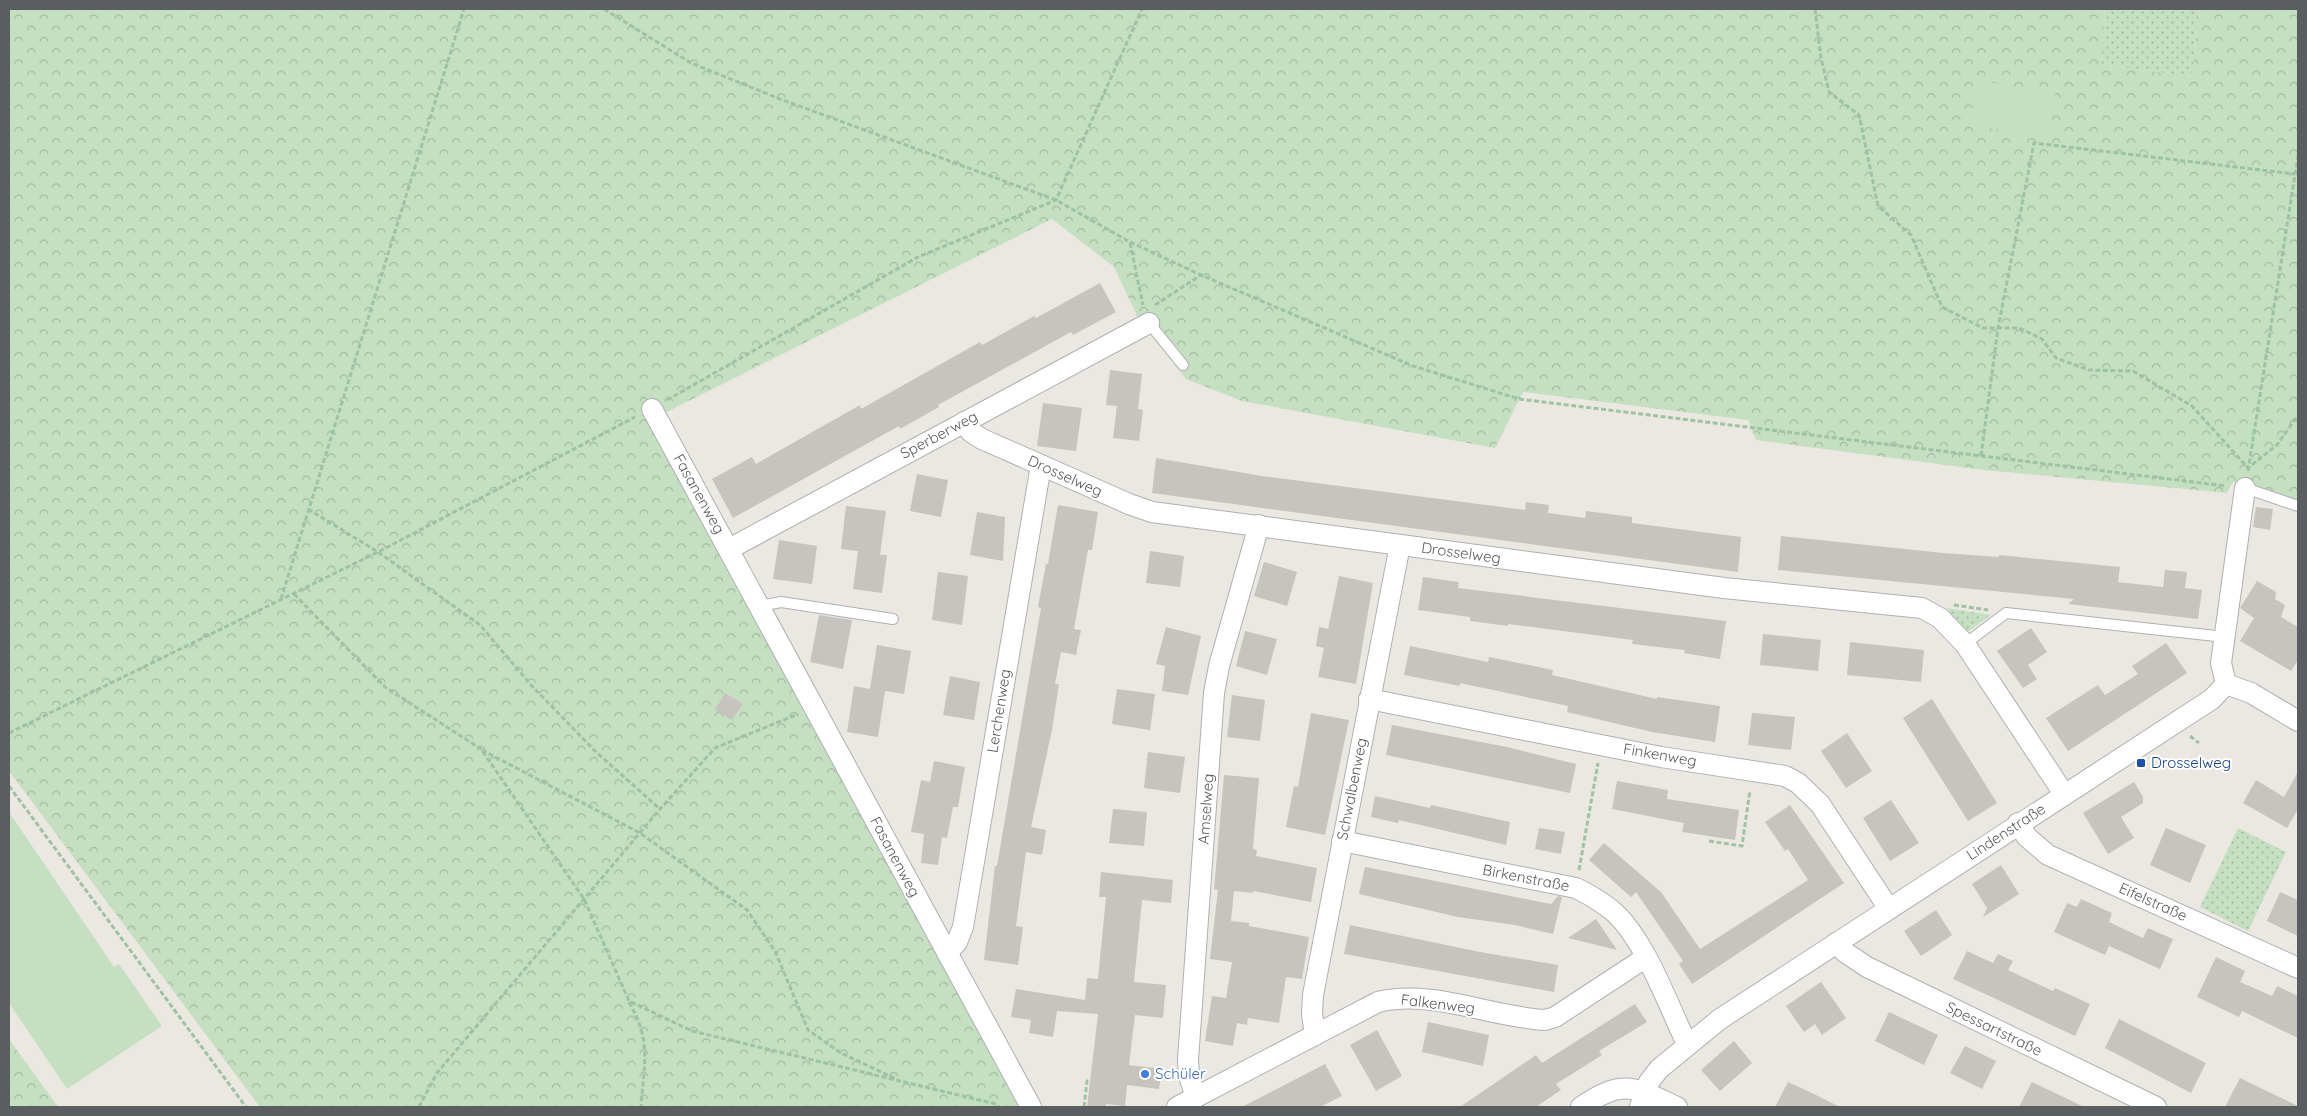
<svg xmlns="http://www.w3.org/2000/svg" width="2307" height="1116" font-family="Quicksand,sans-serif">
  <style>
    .grass { fill: url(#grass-dots) }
    .forest { fill: url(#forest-crowns) }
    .pitch { fill: #c5e0c1 }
    .building { fill: #c7c3bf }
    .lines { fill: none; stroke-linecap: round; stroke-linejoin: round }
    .service-casing { stroke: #aeb0b3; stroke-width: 12 }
    .minor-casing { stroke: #aeb0b3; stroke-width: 22 }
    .path { stroke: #9dc2a4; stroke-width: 3; stroke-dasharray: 5 2.5; stroke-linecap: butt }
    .service { stroke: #fff; stroke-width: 10 }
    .minor { stroke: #fff; stroke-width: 20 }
    .transit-dot { fill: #1a4fb4; stroke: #fff; stroke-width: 2 }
    .shop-dot { fill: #3f7fe0; stroke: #fff; stroke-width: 2 }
    .labels { text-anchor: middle; stroke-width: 4; stroke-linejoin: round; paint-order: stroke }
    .street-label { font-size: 15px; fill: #5a5e61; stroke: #fff }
    .transit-label { font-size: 15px; fill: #164399; stroke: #fff; text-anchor: start }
    .shop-label { font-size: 15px; fill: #366cbe; stroke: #fff; text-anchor: start }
  </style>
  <defs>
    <pattern id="grass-dots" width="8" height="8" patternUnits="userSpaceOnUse" patternTransform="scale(1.25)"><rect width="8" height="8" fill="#c5e0c1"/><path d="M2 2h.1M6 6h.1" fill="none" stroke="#a3b9a0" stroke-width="1.8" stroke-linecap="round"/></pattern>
    <pattern id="forest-crowns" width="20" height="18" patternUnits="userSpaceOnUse" patternTransform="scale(1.25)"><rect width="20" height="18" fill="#c5e0c1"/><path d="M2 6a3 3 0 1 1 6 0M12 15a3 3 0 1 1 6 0" fill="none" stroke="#a3b9a0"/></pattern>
  </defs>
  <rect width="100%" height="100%" fill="#ebe8e2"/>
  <g class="grass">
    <path d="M2105,9H2199L2192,77L2101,64Z"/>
    <path d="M1947,608L1991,615L1966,633Z"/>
    <path d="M2238,828L2286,852L2248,931L2200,907Z"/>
  </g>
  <g class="forest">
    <path d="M9,9H2105L2101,64L2192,77L2199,9H2298V500L2251,484L2233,482L2227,493L1984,470L1756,440L1748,420L1523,392L1495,448L1242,401L1186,379L1139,320L1114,267L1052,219L651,420L1019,1107H260L9,771Z"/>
    <path d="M9,1039L58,1107H9Z"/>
  </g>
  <g class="pitch">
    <path d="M1977,80L2055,93L2048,138L1970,125Z"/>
    <path d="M9,812L114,967L119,964L162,1026L67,1089L9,1003Z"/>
  </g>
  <g class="building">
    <path d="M1100,283L1116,312L1073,335L1071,332L938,405L939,407L900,429L899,426L733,518L712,479L752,457L756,464L860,405L861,409L980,342L982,345L1034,316L1036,318Z"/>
    <path d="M1110,370L1142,374L1138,409L1143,410L1139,441L1113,438L1117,406L1106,405Z"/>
    <path d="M1043,403L1082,408L1076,451L1037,446Z"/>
    <path d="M1156,458L1262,476L1525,510L1526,502L1549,505L1548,513L1585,518L1586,511L1632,517V523L1741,537L1738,572L1152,493Z"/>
    <path d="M917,474L948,480L941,517L910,511Z"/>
    <path d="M1058,505L1098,512L1092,550H1088L1074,629L1081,630L1076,655L1061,652L1055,684H1059L1052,730L1031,827L1046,830L1042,855L1026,852L1016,926L1023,927L1018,965L984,960L995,866H997L1041,608L1038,607L1046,564H1048Z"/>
    <path d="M846,506L886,511L880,555H887L882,593L853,589L858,551L841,549Z"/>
    <path d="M2256,507L2273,509L2270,530L2253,527Z"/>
    <path d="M977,512L1005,517L1003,561L970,555Z"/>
    <path d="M1781,536L1943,553L1999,557V555L2120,567L2118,582L2163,587L2165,570L2187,572L2185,588L2202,590L2198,619L2068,604L2074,599L1778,570Z"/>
    <path d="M779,540L817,546L812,584L773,579Z"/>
    <path d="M1150,551L1184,556L1180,587L1146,583Z"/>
    <path d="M1264,562L1297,572L1287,606L1254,596Z"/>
    <path d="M938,572L968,576L962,625L932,620Z"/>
    <path d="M1339,576L1373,583L1356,684L1318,677L1324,648L1316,646L1319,627L1328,629Z"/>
    <path d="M1423,577L1459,582L1458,588L1726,621L1720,659L1684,653L1685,650L1632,644L1633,640L1508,624V626L1470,621V617L1418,610Z"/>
    <path d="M2257,581L2276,592L2275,599L2285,605L2281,617L2298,627V660L2291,671L2240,641L2254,618L2240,608Z"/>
    <path d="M819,615L852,620L843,669L810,662Z"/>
    <path d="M1166,627L1201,636L1188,695L1162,691L1165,666L1156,664Z"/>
    <path d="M2031,628L2047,652L2028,665L2037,679L2023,688L1997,651Z"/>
    <path d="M1245,631L1277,639L1267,675L1236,666Z"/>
    <path d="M1763,634L1821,640L1818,671L1760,665Z"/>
    <path d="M1850,642L1924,650L1921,682L1847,675Z"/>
    <path d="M2166,643L2187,673L2068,751L2046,718L2098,685L2105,695L2138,674L2132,666Z"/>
    <path d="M877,645L911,651L904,694L885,691L878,737L847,732L854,686L870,689Z"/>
    <path d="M1410,646L1488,662L1489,657L1553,670L1552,675L1657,699V697L1720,706L1715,742L1652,732L1567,712L1568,706L1460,683V686L1404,675Z"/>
    <path d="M950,676L980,682L974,720L943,715Z"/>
    <path d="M1117,689L1155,694L1150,730L1112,724Z"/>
    <path d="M725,693L743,704L732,720L715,710Z"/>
    <path d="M1232,695L1265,700L1260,741L1227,737Z"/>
    <path d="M1932,699L1997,803L1968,821L1903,718Z"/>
    <path d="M1311,713L1349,720L1325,835L1286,827L1294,786L1298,787Z"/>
    <path d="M1752,713L1795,717L1791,750L1748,745Z"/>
    <path d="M1392,725L1507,747L1576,764L1570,793L1386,755Z"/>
    <path d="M1847,733L1872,771L1846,788L1821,751Z"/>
    <path d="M1148,752L1185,757L1180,793L1144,788Z"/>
    <path d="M934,761L965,767L958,807H953L947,838L942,837L938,865L921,863L924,834L911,832L921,780L930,782Z"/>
    <path d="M2298,772V809L2287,828L2243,803L2256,780L2284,797Z"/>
    <path d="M1224,775L1259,778L1253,849L1257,850L1256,856L1317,868L1311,902L1253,891V893L1234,891L1231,921L1249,923V926L1309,937L1302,979L1286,977L1279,1023L1248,1018L1247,1025L1237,1023L1233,1046L1205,1041L1212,996L1226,998L1232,962L1210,959L1218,890L1214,889Z"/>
    <path d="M1617,781L1668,790L1667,799L1739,810L1735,840L1682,832L1684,823L1612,809Z"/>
    <path d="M2134,782L2143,797V803L2121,817L2134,838L2108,854L2083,813Z"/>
    <path d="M1375,796L1430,808L1431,805L1510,822L1506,845L1399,820L1398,823L1371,817Z"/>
    <path d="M1891,800L1919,843L1890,861L1863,818Z"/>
    <path d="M1790,805L1844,883L1692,984L1679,964L1683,961L1636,892L1631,897L1589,860L1604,843L1661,892L1700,949L1808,880L1788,849L1785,851L1765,822Z"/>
    <path d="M1113,809L1147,812L1144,846L1109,843Z"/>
    <path d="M1539,828L1565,832L1561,854L1535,849Z"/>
    <path d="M2166,828L2206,845L2190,883L2150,865Z"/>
    <path d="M2001,865L2019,894L1983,917L1987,908L1972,884Z"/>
    <path d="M1365,867L1551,904L1558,896L1562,897L1553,934L1515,925L1458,917L1359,894Z"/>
    <path d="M1101,872L1173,880L1171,903L1142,900L1134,982L1166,985L1163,1018L1135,1015L1129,1065L1162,1069L1159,1089L1127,1085L1125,1106L1106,1104V1107H1087L1098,1014L1057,1011L1053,1037L1029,1033L1031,1020L1011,1017L1016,989L1085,1000L1087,978L1098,979L1106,897H1099Z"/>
    <path d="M2280,892L2298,900V936L2267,921Z"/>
    <path d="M2081,899L2112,913L2109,922L2143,938L2148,928L2173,939L2160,969L2109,946L2105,955L2054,932L2067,903L2077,907Z"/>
    <path d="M1936,910L1952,935L1921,956L1904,931Z"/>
    <path d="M1596,919L1617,950L1568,938Z"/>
    <path d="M1350,925L1480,952L1558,965L1554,992L1344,954Z"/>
    <path d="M1967,951L1993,963L1998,954L2013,961L2008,970L2053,991L2055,988L2090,1004L2075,1036L1953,979Z"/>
    <path d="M2216,957L2245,971L2240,982L2272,996L2277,986L2298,996V1038L2242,1011L2239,1017L2197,997Z"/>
    <path d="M1821,982L1846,1018L1822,1035L1815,1024L1804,1032L1786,1006Z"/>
    <path d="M1635,1004L1647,1022L1599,1051L1602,1055L1556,1084L1561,1090L1536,1107H1460L1536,1055L1542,1063Z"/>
    <path d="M1889,1012L1938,1035L1924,1065L1875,1041Z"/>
    <path d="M2119,1019L2206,1063L2191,1093L2105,1048Z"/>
    <path d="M1428,1022L1489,1035L1483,1066L1422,1052Z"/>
    <path d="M1377,1030L1402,1076L1376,1091L1350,1045Z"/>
    <path d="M1734,1041L1752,1063L1720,1091L1701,1070Z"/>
    <path d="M1965,1046L1996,1061L1982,1089L1950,1073Z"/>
    <path d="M1325,1064L1342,1096L1320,1107H1242Z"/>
    <path d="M2240,1078L2298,1106V1107H2225Z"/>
    <path d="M1788,1082L1812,1093L1840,1107H1775Z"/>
    <path d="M2032,1082L2049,1090L2084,1107H2019Z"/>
  </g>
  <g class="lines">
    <defs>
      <g id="service">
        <path d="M1149,323L1183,365"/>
        <path d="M2245,488L2298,506"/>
        <path d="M760,606L781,602L893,619"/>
        <path d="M1965,644L2006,613L2225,637"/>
      </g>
      <g id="minor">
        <path d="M652,409L1031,1107"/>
        <path d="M964,422L971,432L982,439L1129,504L1152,512L1724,588L1922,608L1940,618L1965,644L2064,794"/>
        <path d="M729,549L1149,323"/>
        <path d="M2226,684L2221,663L2245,488"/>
        <path d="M2226,684L2251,693L2298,721"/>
        <path d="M1369,699L1661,757L1785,776L1798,783L1820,804L1889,909"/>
        <path d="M2018,823L2027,837L2048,855L2298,968"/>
        <path d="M1342,841L1576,888C1590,895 1603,902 1615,913C1646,942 1668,1005 1687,1044"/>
        <path d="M1836,943L1846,953L1867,967L2156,1107"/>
        <path d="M947,953L957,942L963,927L1041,465"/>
        <path d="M1315,1035L1312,1014L1313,995L1400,545"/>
        <path d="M1196,1097L1189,1076L1188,1060L1214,693L1219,666L1259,525"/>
        <path d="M1177,1107L1378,1002C1433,989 1490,1017 1545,1020L1555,1017L1645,958"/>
        <path d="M1581,1107C1623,1078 1634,1087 1677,1107"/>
        <path d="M1640,1107L1649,1082L1659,1069L1720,1019L2212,699L2226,684"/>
      </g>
    </defs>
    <use href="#service" class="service-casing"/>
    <use href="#minor" class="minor-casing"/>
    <g class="path">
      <path d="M604,9L691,63L780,99L1056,200L1130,242L1201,275L1413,366L1519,399L2226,486"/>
      <path d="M1815,9L1821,58L1829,92L1859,115L1878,206L1911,235L1942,307L1983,328H2019L2042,339L2056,358L2089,370L2133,371L2192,406L2248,468L2277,445L2298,415"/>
      <path d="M1130,243L1143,305"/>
      <path d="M1155,305L1201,275"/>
      <path d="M667,400L918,257L1056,200L1142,9"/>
      <path d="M1981,456L1998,328L2034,143L2295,174"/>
      <path d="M2248,471L2298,156"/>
      <path d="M308,509L378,552L480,625L531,685L596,752L660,809"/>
      <path d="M294,594L385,687L481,749L584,899L629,1001L692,1031L996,1104L999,1107"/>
      <path d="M281,599L464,9"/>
      <path d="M1954,605L1988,610"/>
      <path d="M9,733L378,552L635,417"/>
      <path d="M2190,736L2199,743"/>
      <path d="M482,750L640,833L747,910L775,951L808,1030L841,1053L896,1079"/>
      <path d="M9,786L246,1107"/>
      <path d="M1709,841L1742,846L1750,790"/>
      <path d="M1579,870L1598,763"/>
      <path d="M629,1002C652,1042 644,1064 641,1107"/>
      <path d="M419,1107L437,1073L660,809L715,748L798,714"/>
      <path d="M1084,1107L1087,1081H1090"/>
    </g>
    <use href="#service" class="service"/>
    <use href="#minor" class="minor"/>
  </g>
  <rect class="transit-dot" x="2136" y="758" width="10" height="10" rx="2.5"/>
  <circle class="shop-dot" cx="1145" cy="1074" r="5"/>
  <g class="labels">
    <g class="street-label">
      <text transform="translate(939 435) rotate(-28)" y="5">Sperberweg</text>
      <text transform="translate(1065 476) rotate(24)" y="5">Drosselweg</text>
      <text transform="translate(699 494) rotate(61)" y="5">Fasanenweg</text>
      <text transform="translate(1461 553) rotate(8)" y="5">Drosselweg</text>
      <text transform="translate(999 711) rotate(-81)" y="5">Lerchenweg</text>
      <text transform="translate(1660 755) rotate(10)" y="5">Finkenweg</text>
      <text transform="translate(1352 789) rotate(-79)" y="5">Schwalbenweg</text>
      <text transform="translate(1206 809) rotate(-86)" y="5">Amselweg</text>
      <text transform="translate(2006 832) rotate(-33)" y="5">Lindenstraße</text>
      <text transform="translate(895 857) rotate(62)" y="5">Fasanenweg</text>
      <text transform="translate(1526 878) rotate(11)" y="5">Birkenstraße</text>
      <text transform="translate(2153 902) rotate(24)" y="5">Eifelstraße</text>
      <text transform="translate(1438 1004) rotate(7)" y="5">Falkenweg</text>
      <text transform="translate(1994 1029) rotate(26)" y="5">Spessartstraße</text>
    </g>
    <g class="transit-label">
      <text x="2151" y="768">Drosselweg</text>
    </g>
    <g class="shop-label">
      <text x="1155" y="1079">Schüler</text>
    </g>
  </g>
  <rect width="2307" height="1116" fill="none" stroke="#5a5e61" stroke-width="20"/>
</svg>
